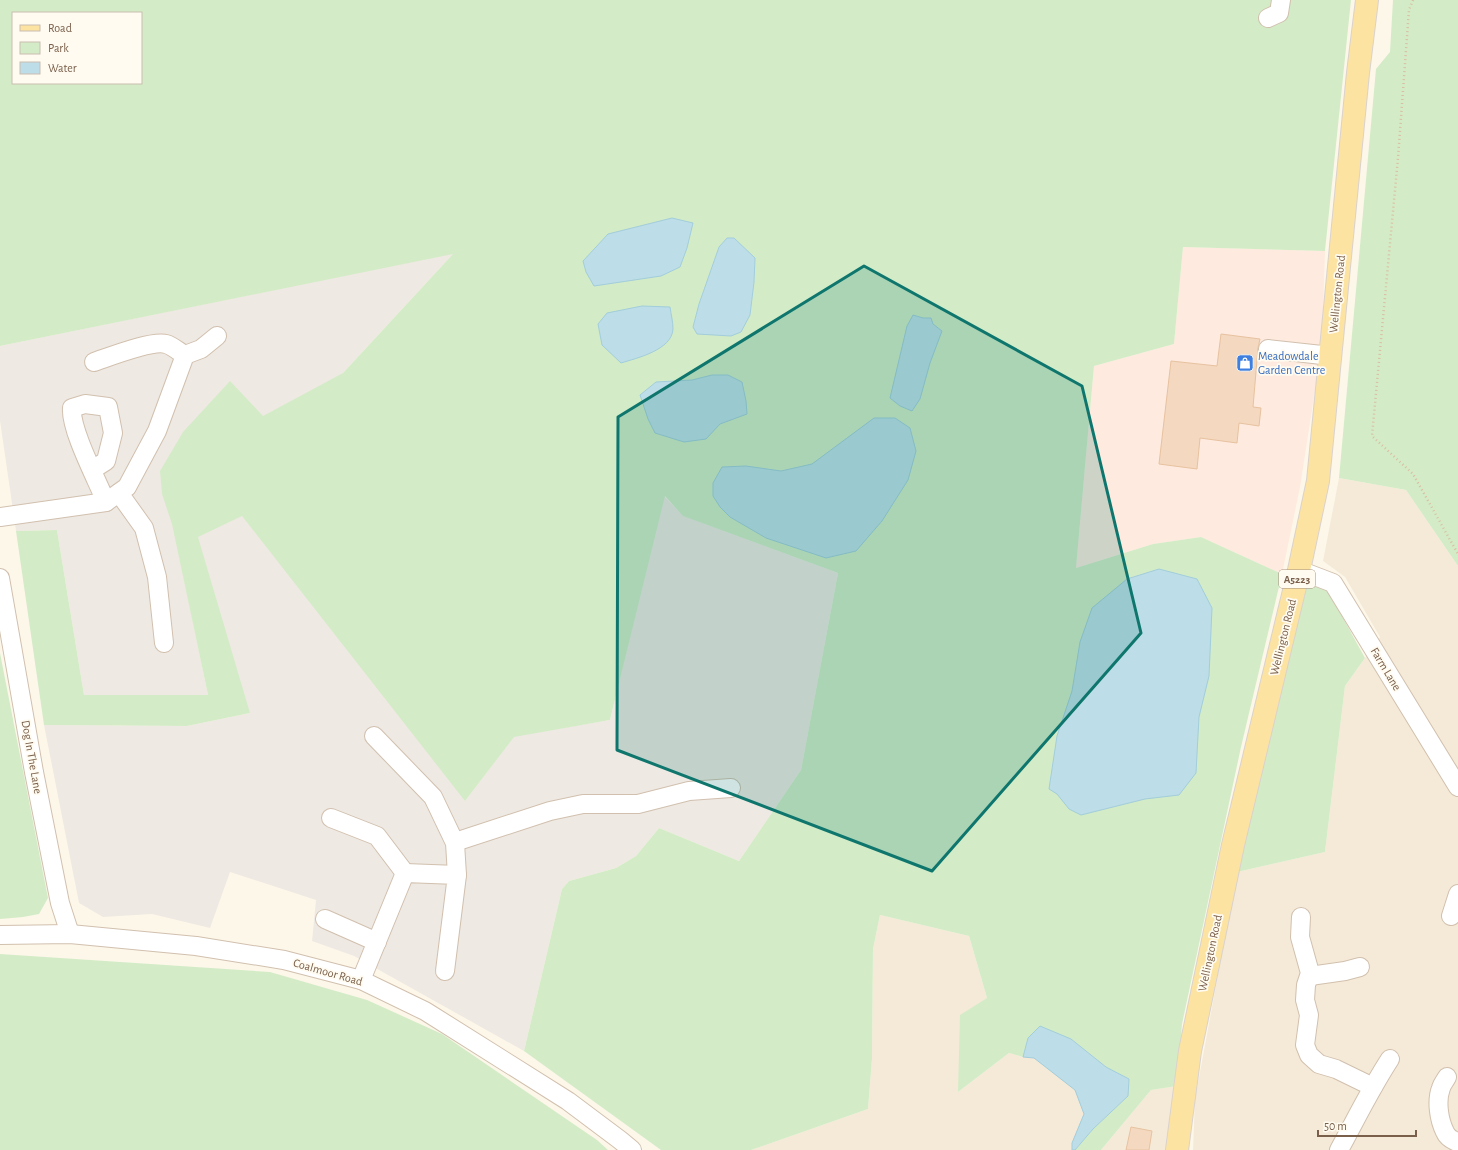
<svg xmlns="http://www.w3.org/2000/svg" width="1458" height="1150" font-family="'Alegreya Sans',sans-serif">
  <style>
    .residential { fill: #f5ead8 }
    .commercial { fill: #feeade }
    .industrial { fill: #efe9e3 }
    .green { fill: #d3ecc7; fill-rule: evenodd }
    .water { fill: #bddee8; stroke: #a2cddb }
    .building { fill: #f4d9c0; stroke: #e7c2a0 }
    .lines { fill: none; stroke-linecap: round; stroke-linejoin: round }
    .minor-casing { stroke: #d1c0ae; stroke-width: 20 }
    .major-casing { stroke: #dad2cd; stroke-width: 24 }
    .path { stroke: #dabda2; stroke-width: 2.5; stroke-dasharray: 1 3; stroke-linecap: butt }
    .minor { stroke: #fff; stroke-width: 18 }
    .major { stroke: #fde3a1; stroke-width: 22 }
    .marked { fill: #0f766e; fill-opacity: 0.2; stroke: #0f766e; stroke-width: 3; stroke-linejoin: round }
    .labels { text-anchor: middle; stroke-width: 3.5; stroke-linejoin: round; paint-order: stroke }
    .shield { fill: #fffbf1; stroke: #a28e7d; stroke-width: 1 }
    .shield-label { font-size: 11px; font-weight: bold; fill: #7a604b }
    .street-label { font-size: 12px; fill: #7a604b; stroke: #fffbf1 }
    .shop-label { font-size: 12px; fill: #366cbe; stroke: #fffbf1; text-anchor: start }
  </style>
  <rect width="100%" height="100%" fill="#fdf7ea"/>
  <g class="residential">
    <path d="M1339,478L1406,490L1458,566V1150H1193L1195,1099L1237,872L1325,852L1345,686L1380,637L1345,577L1323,561Z"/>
    <path d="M880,915L969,936L987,998L958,1092L1009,1053L1023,1057L1034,1058L1076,1090L1084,1114L1072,1143V1150H751L868,1109L872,1059L873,949Z"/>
    <path d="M1177,1086L1167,1150H1101L1151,1090Z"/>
  </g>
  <path class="commercial" d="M1183,247L1325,251L1322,344L1320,358L1300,487L1282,574L1201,537L1153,544L1076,568L1094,366L1174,344Z"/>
  <path class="industrial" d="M454,253L343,373L465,801L514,736L610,720L664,496L684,516L838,573L801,770L739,861L659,828L636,856L616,868L569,881L562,889L524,1051L354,956L312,941L316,900L230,872L210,928L152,914L103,917L79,903L44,725L187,726L250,713L177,544L208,695H84L57,530L16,531L0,421V346Z"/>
  <g class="green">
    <path d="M0,0H1351L1325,251L1183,247L1174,344L1094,366L1076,568L1153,544L1201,537L1282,574L1241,747L1182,1024L1177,1086L1151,1090L1101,1150H1075L1093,1129L1128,1096L1129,1079L1106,1067L1071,1039L1028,1038L1023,1057L1009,1053L958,1092L960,1015L987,998L969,936L880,915L873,949L872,1059L868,1109L751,1150H661L524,1051L562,889L569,881L616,868L636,856L659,828L739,861L801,770L838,573L683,516L665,496L610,720L514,737L465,801L242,516L198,537L250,713L187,726L44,725L16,531L57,530L84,695H208L172,524L162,494L160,471L183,432L230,381L263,416L343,373L453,254L0,346ZM13,13H141V83H13ZM727,238L755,258L754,282L750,315L731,336L715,335L693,327L699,304L719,247Z"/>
    <path d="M1393,0H1458V566L1406,490L1339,478L1376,69L1390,52Z"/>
    <path d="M1304,580L1327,589L1365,658L1345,686L1325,852L1237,872Z"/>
    <path d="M0,653L48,898L39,914L23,917L0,919Z"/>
    <path d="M0,954L270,972L367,1000L442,1034L597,1140L608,1150H0Z"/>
  </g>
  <g class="water">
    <path d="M672,218L693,223L687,248L680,267L661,276L594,286L586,272L583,261L608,234Z"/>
    <path d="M727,238H734L755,258L754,282L750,315L741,332L731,336L697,334L693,327L699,304L719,247Z"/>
    <path d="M642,306L670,307C671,314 673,322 673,329C672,350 637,358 621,363L602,345L598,324L607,313Z"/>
    <path d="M913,315L923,318H931L933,324L942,331L930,363L920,399L912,411L900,406L890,398L907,326Z"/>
    <path d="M712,375H728L742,382L746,401L747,414L720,424L706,439L684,442L655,433L648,419L640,395L656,382L692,380Z"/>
    <path d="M874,418H895L910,428L916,451L908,480L882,521L856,551L826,558L766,538L730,517L720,507L713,496V483L722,467L746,466L781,471L812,464Z"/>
    <path d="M1159,569L1197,579L1212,608L1209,676L1199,717L1196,773L1179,795L1145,799L1081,815L1069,809L1057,794L1049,789L1057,736L1072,691L1080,642L1092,608L1127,579Z"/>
    <path d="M1040,1026L1071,1039L1106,1067L1129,1079L1128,1096L1093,1129L1075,1150H1072V1143L1084,1114L1075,1090L1034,1058L1023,1057L1028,1038Z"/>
  </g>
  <g class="building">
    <path d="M1221,334L1260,339L1258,348L1253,407L1261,408L1259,426L1239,423L1237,443L1200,438L1197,469L1159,464L1171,361L1217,366Z"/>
    <path d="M1131,1127L1152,1131L1149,1150H1126Z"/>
  </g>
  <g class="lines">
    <defs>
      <g id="minor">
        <path d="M1268,18L1279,13L1281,0"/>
        <path d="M1268,349L1331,356"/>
        <path d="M94,362C109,357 152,340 166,344C173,346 179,352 185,355"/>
        <path d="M92,470L106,461L113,433L108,407L85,404L72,408C70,429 97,480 106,502"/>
        <path d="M119,493L144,528L157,577L164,643"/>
        <path d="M0,517L106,502L127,487L157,431L185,355L201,349L217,336"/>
        <path d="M1299,570L1333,583L1458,787"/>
        <path d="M0,578L34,772L60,903L70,934"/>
        <path d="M374,736L433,797L455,843L457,875"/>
        <path d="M331,818L377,836L405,873"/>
        <path d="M455,842L550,811L583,804H638L689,791L731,788"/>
        <path d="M1451,916L1458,894"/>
        <path d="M1301,917L1300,937L1310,973L1306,985L1305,1000L1309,1015L1305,1045L1309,1055L1319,1064L1336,1069L1373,1087"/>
        <path d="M325,919L377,942"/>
        <path d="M0,935L70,934L196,946L284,960L361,980L425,1011L568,1101L620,1140L632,1150"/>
        <path d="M1310,976L1345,971L1360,967"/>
        <path d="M361,980L405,873L457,875L445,971"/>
        <path d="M1447,1077C1445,1081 1442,1084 1441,1088C1436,1101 1439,1120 1445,1132C1447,1137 1452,1140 1457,1142"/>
        <path d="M1339,1150C1356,1119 1371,1088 1390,1059"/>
      </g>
      <path id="major" d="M1177,1150L1190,1051L1233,845L1299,570L1318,481L1358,73L1367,0"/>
    </defs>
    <use href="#minor" class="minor-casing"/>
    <use href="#major" class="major-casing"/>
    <path class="path" d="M1413,0L1409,10L1398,158L1372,436L1413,474L1458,554"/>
    <use href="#minor" class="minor"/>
    <use href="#major" class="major"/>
  </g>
  <path class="marked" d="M864,266L1082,386L1141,633L932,871L617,750L618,417Z"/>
  <defs>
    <symbol id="shop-square" viewBox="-11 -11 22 22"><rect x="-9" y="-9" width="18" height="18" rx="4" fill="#3f7fe0" stroke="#fffbf1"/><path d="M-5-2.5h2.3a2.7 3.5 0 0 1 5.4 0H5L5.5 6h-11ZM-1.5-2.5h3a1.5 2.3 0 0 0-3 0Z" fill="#fff"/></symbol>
  </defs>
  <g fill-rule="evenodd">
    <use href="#shop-square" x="1235" y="353" width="20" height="20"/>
  </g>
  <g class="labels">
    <rect class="shield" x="1279" y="570" width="36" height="18" rx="3"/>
    <g class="shield-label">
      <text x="1297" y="583">A5223</text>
    </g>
    <g class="street-label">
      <text transform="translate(1337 294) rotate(-84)" y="4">Wellington Road</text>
      <text transform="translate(1283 637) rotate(-76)" y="4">Wellington Road</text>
      <text transform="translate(1386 669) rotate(59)" y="4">Farm Lane</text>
      <text transform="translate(32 757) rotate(80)" y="4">Dog In The Lane</text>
      <text transform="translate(1210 953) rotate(-78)" y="4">Wellington Road</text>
      <text transform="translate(328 972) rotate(16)" y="4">Coalmoor Road</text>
    </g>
    <g class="shop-label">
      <text x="1258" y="360">Meadowdale<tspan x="1258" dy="14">Garden Centre</tspan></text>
    </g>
  </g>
  <rect x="12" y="12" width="130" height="72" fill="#fffbf1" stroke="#cabdaf"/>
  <rect x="20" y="25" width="20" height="6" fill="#fde3a1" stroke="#cabdaf"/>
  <text x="48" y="32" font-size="12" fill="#7a604b">Road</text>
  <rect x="20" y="42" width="20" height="12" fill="#d3ecc7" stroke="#cabdaf"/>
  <text x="48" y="52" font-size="12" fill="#7a604b">Park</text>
  <rect x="20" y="62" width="20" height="12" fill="#bddee8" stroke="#cabdaf"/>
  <text x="48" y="72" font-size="12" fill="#7a604b">Water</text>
  <path d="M1318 1130v6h98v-6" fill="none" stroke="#7a604b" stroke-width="2"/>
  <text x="1324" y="1130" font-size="12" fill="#7a604b" stroke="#fffbf1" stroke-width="3" paint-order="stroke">50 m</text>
</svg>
